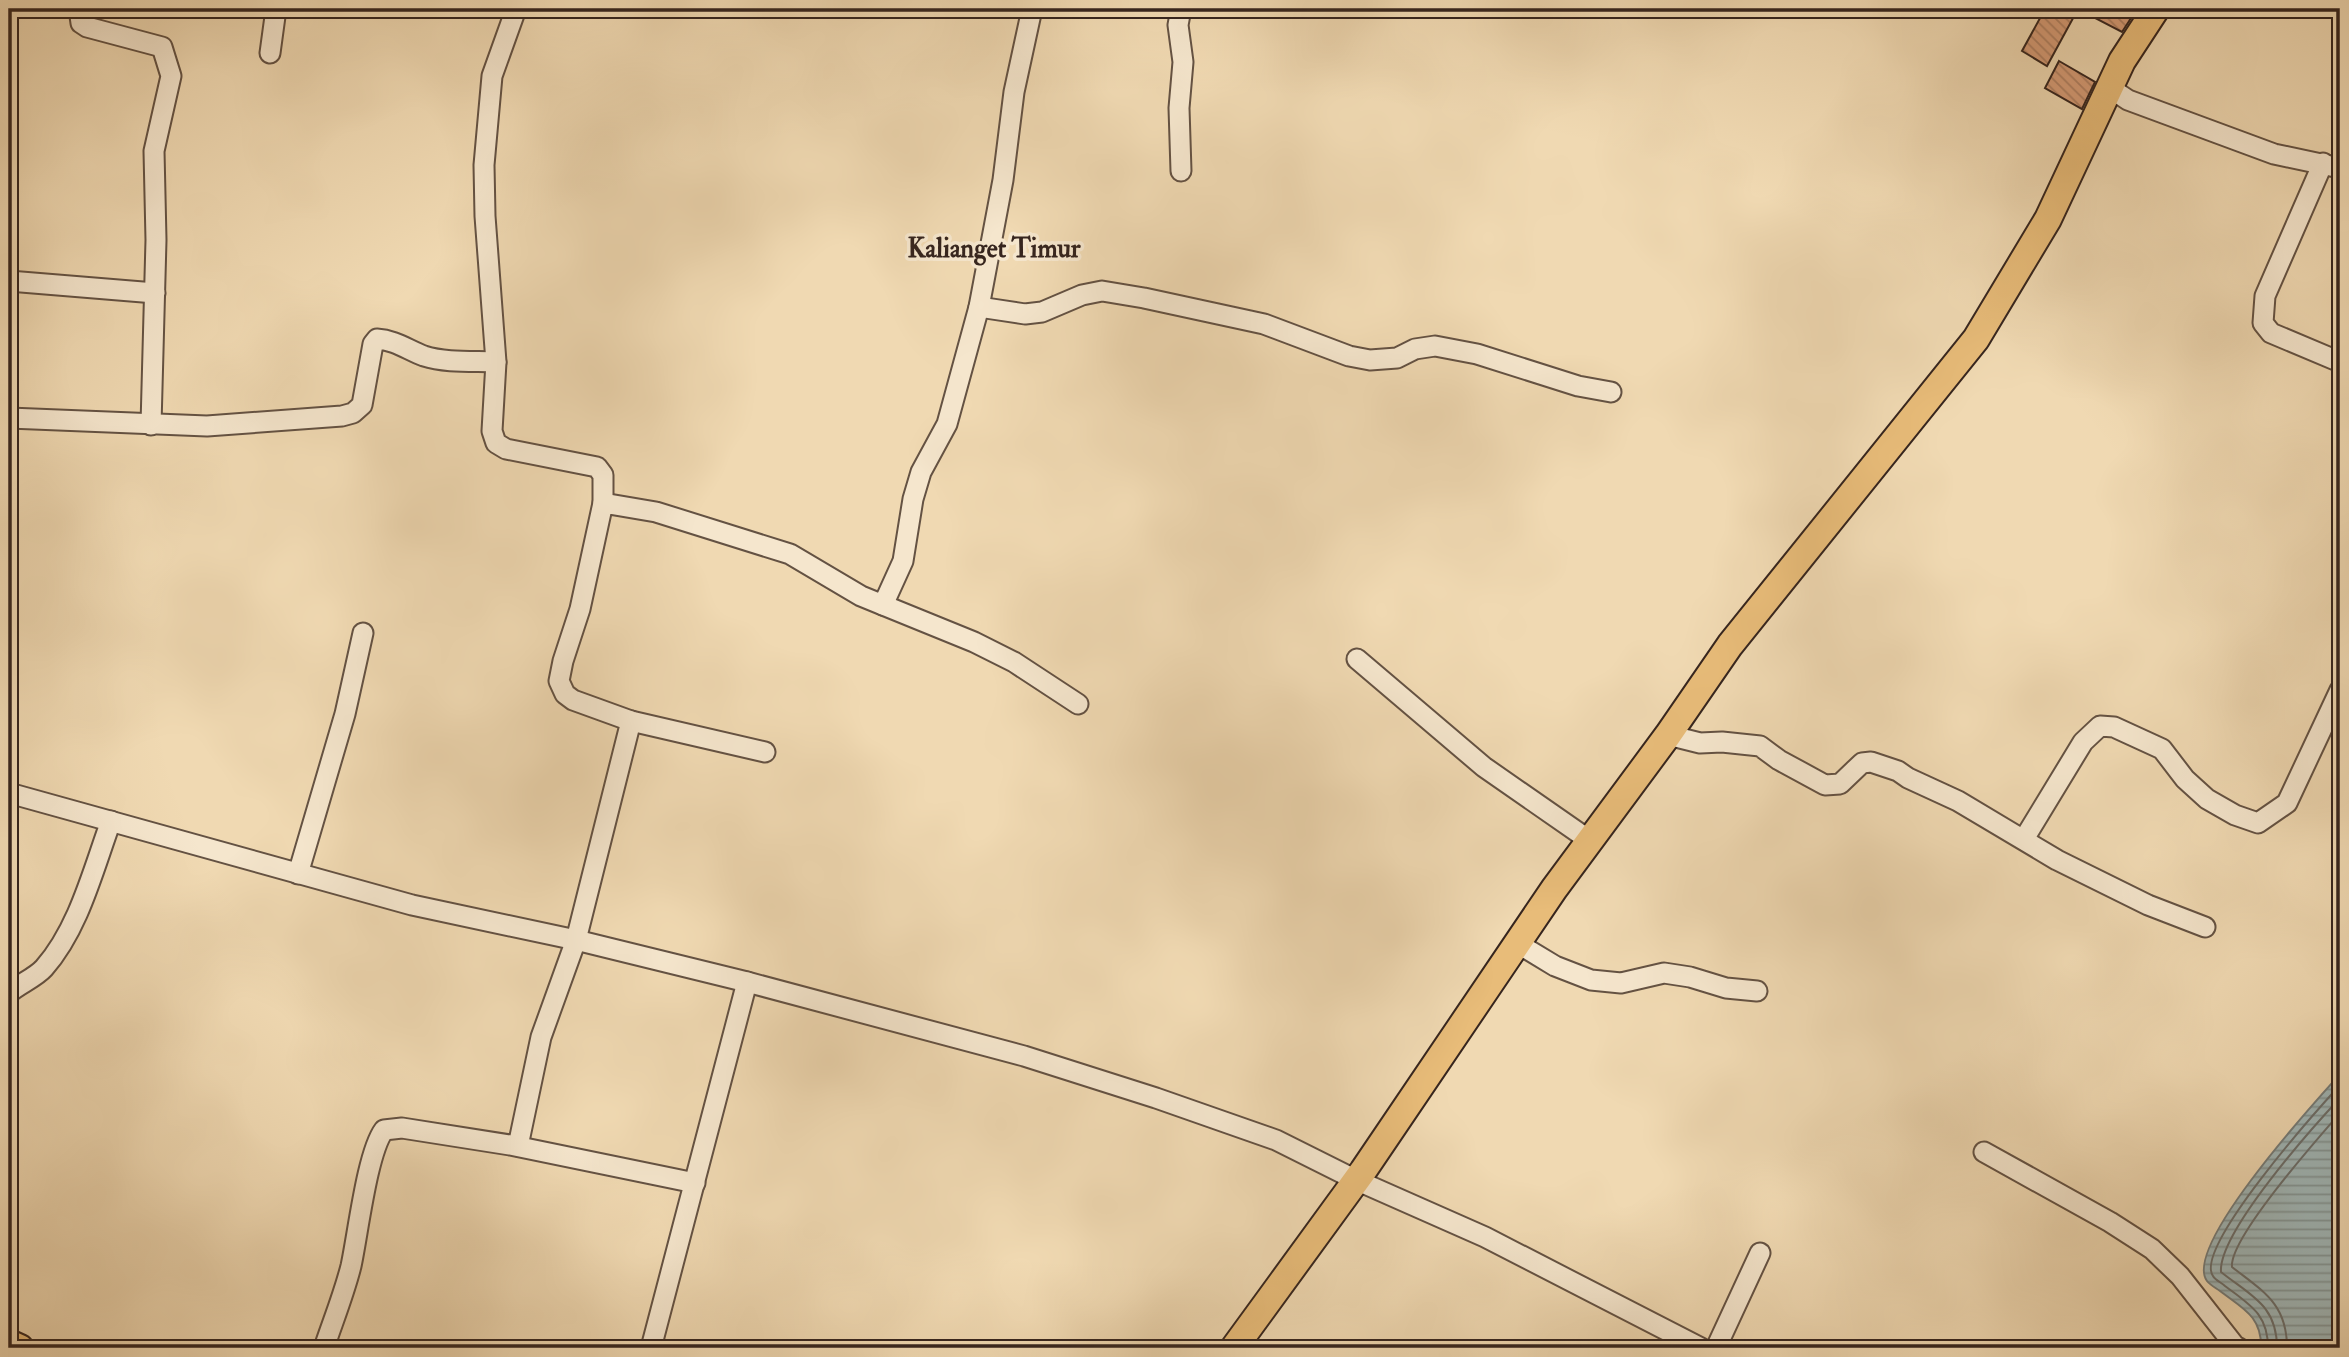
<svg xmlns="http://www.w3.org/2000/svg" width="2349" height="1357" font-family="'IM FELL Double Pica',serif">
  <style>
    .water { fill: url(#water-rules); stroke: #767d7a; stroke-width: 2 }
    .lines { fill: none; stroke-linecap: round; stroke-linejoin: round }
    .shore { stroke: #6b6e6b; stroke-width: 2 }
    .building { fill: url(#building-back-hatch); stroke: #36251e; stroke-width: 2 }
    .minor-casing { stroke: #645243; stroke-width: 23 }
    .major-casing { stroke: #36251e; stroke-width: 30 }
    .minor { stroke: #f5e6cd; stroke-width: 19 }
    .major { stroke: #e8bc79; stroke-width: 26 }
    .labels { text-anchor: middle; stroke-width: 7; stroke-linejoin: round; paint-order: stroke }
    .quarter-label { font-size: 26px; font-weight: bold; fill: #36251e; stroke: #f5e6cd }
  </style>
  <defs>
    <pattern id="water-rules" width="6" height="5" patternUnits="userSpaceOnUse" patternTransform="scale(1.75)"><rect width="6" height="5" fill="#a0b7b8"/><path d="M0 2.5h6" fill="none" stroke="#839595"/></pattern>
    <pattern id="building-back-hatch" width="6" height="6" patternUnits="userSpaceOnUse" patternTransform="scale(1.75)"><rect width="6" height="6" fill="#d69c77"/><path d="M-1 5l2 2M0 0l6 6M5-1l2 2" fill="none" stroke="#ae7f61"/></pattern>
  </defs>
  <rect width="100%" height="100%" fill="#f0d9b2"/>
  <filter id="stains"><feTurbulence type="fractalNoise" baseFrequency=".00286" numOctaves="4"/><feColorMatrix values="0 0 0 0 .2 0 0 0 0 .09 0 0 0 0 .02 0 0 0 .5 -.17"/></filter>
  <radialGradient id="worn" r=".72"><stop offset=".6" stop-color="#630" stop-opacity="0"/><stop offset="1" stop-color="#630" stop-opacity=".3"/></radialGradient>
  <path class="water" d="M2340,1074V1348H2261C2262,1316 2242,1308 2220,1291C2216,1288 2210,1285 2207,1281C2182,1247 2315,1102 2340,1074Z"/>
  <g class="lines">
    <g class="shore">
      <path d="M2268,1348C2268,1314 2250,1305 2225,1286C2222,1283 2215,1280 2213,1276C2193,1248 2319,1108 2340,1085"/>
      <path d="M2277,1348C2277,1305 2251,1296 2221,1272C2218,1233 2312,1128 2340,1098"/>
      <path d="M2287,1348C2287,1304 2264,1292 2232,1267C2229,1239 2318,1138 2340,1113"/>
    </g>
  </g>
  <g class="building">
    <path d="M2045,9H2137L2122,32L2078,9L2047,66L2022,51Z"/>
    <path d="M2059,61L2095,82L2082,109L2045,88Z"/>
  </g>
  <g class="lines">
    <defs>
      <g id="minor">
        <path d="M79,9L81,23L87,27L162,47L171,76L154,151L156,240L151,425"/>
        <path d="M516,9L492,76L484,165L485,216L496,362L492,431L496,443L506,449L597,467L603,475V503"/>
        <path d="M1181,9L1178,25L1183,62L1179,108L1181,171"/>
        <path d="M270,53L276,9"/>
        <path d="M2110,88L2128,100L2274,154L2340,168"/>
        <path d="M2323,163L2265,296L2263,323L2271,333L2340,362"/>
        <path d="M9,281L155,293"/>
        <path d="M979,307L1025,314L1042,312L1082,295L1102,291L1144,298L1264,324L1349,356L1370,360L1397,358L1415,349L1435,346L1477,354L1578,386L1611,392"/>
        <path d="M9,418L207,426L342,416L353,413L362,405L373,344L377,339C395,340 408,350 424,356C446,363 473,361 496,362"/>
        <path d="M883,605L974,642L1014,662L1078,704"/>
        <path d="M1357,659L1484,767L1589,840"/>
        <path d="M1668,735L1700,743L1722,742L1760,746L1779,760L1825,785L1840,784L1862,763L1871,762L1898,771L1908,778L1958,801L2057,860L2148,905L2205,927"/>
        <path d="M765,752L631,721L573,700L565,694L559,681L563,661L580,609L603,503L656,512L790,554L861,596L883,605L903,561L913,499L921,472L947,424L979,307L1003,180L1014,92L1032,9"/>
        <path d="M9,793L412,905L576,940L747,982L1024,1056L1156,1098L1276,1140L1356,1180L1485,1237L1701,1348"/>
        <path d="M2024,839L2083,742L2100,726L2114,727L2162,749L2185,779L2207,799L2235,815L2258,823L2287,803L2340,690"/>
        <path d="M298,874L345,714L363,633"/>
        <path d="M1517,943L1555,966L1591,980L1621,983L1664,973L1690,977L1726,988L1757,991"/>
        <path d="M9,993C19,984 35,978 44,968C79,928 93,870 111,821"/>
        <path d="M518,1146L541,1037L576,940L631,721"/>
        <path d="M1984,1152L2110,1222L2152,1249L2180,1276L2235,1346L2239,1348"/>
        <path d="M324,1348C333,1321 344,1294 351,1266C358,1234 367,1153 384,1130L402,1128L510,1145L695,1183"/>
        <path d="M651,1348L747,982"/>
        <path d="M1716,1348L1760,1253"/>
      </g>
      <g id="major">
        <path d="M9,1343L20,1348"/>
        <path d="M1234,1348L1363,1171L1554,889L1668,735L1730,645L1976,339L2048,219L2122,61L2156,9"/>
      </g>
    </defs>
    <use href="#minor" class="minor-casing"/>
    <use href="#major" class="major-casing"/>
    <use href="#minor" class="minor"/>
    <use href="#major" class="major"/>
  </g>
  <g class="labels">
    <g class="quarter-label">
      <text x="994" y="257">Kalianget Timur</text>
    </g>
  </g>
  <rect width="2349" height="1357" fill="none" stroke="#f0d9b2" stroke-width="35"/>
  <rect x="10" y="10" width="2328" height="1336" fill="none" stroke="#36251e" stroke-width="3.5"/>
  <rect x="18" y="18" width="2314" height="1322" fill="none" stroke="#36251e" stroke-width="2"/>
  <rect width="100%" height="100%" filter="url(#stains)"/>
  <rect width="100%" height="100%" fill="url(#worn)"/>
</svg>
